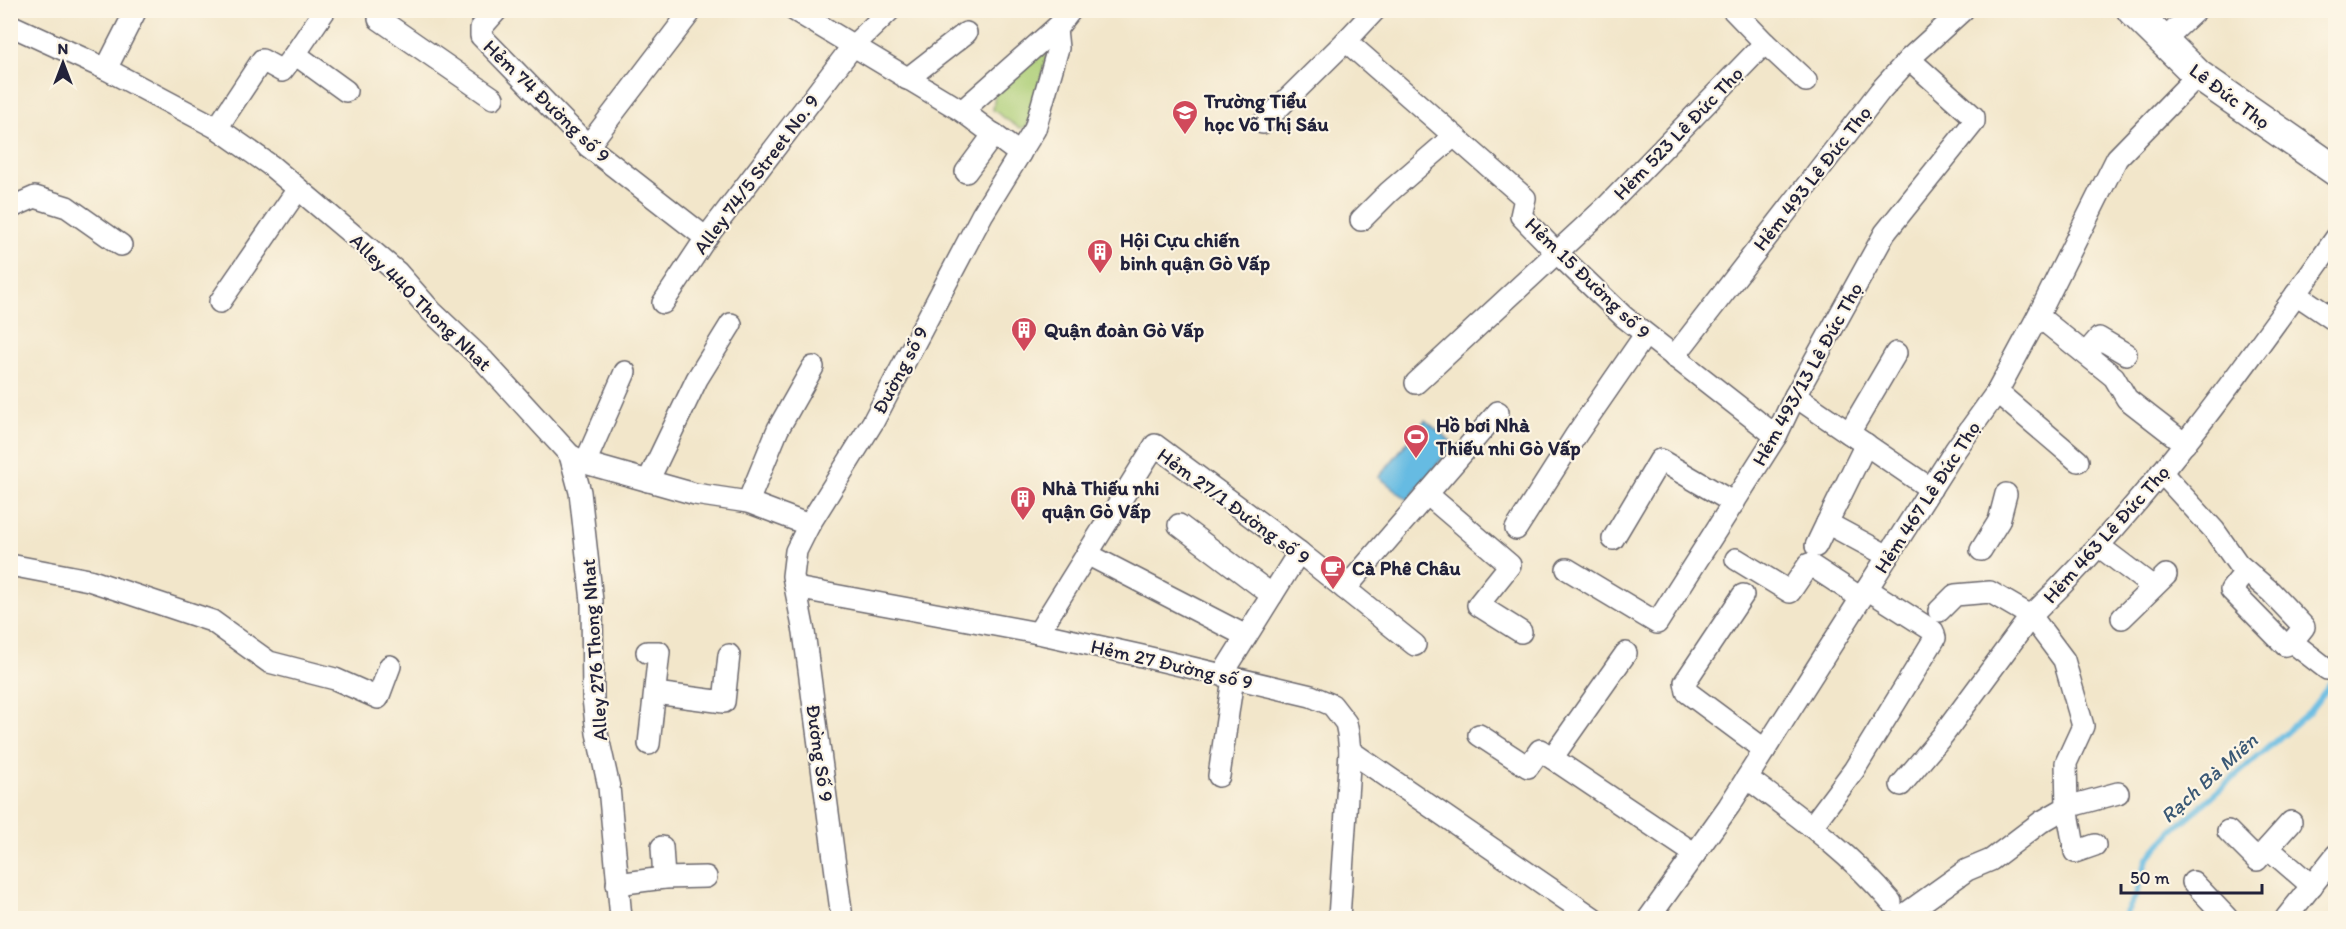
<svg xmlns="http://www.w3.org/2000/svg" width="2346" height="929" font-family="Itim,sans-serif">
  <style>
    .green { fill: #acce76; stroke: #677858; stroke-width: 1.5 }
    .water { fill: #66bbe2; stroke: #446e8e; stroke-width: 1.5 }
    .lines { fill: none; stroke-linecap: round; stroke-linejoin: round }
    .stream { stroke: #66bbe2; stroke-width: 6 }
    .street-casing { stroke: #6b676d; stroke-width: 24 }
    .secondary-casing { stroke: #6b676d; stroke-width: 33 }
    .street { stroke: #fff; stroke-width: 21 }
    .secondary { stroke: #fff; stroke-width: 30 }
    .labels { text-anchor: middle; stroke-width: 4.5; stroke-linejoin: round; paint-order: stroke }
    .street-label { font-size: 20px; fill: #22223b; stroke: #fcf5e5 }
    .poi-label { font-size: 20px; font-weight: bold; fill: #22223b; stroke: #fcf5e5; text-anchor: start }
    .water-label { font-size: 21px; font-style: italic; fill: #3a5875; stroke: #fcf5e5 }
  </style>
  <rect width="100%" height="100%" fill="#fcf5e5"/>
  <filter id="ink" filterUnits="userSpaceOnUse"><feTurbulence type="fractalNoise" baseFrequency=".0167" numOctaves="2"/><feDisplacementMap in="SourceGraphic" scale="12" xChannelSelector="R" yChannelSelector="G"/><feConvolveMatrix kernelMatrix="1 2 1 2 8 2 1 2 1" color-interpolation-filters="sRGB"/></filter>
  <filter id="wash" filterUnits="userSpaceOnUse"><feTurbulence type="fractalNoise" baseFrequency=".008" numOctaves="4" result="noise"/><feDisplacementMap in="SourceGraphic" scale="24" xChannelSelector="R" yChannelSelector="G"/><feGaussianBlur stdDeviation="1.35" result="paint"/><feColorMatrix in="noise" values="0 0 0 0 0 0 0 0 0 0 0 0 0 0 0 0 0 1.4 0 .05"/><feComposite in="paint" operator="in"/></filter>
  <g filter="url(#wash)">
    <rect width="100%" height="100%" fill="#f2e6ca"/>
    <path class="green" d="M1043,54L1047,57L1027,127L1019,128L993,110L995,94L1036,56Z"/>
    <path class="water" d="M1425,420L1454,444L1408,500L1379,477Z"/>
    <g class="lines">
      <path class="stream" d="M2123,918L2136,895L2147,859L2173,830L2309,712L2326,690L2336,674"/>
    </g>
  </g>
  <g filter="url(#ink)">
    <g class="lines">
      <defs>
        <g id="street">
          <path d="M385,10L379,19L493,98"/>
          <path d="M497,10L481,28V36L588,146L706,238"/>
          <path d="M794,10L962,111"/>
          <path d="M1375,10L1346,41L1525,198L1521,216L1556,252L1624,317L1776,436"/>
          <path d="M10,25L106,69L217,128L270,165L397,272L431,311L484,361L570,455L585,463L695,494L748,502L809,525"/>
          <path d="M2163,41L2196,10"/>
          <path d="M1765,43L1806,81"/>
          <path d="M295,54L325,10"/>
          <path d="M106,69L136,10"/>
          <path d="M907,79L966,33"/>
          <path d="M1263,123L1346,41"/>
          <path d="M217,128L262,60L282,71L295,54L346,91"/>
          <path d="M588,146L692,10"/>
          <path d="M1020,154L962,111L1057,27"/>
          <path d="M966,172L994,134"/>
          <path d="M10,208L35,197L67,207L121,245"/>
          <path d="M1361,220L1389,192L1454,136"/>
          <path d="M2296,294L2336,321"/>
          <path d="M220,302L298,189"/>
          <path d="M663,303L706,238L852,47L890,10"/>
          <path d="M2038,316L2114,377L2127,399L2185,444"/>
          <path d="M2086,353L2099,338L2126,354"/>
          <path d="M1674,357L1880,91L1909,59L1963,10"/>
          <path d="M1416,383L1607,206L1765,43L1733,10"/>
          <path d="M1997,392L2078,461"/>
          <path d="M1795,396L1931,489"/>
          <path d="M1849,433L1896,353"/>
          <path d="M570,455L580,492L592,601L593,698L597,733L609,787L621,918"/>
          <path d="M585,463L625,372"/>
          <path d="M2161,472L2214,530L2238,564L2271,592L2304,627L2292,642"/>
          <path d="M648,481L697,379L731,324"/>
          <path d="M1427,494L1510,565L1478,605L1521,632"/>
          <path d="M748,502L778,429L813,367"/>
          <path d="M1827,523L1866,444"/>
          <path d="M1179,525L1272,595"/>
          <path d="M1516,529L1576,435L1645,335"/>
          <path d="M1613,539L1660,460L1734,503"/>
          <path d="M1816,546L1827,523L1888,556"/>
          <path d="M2100,547L2153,587"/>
          <path d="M1981,550L1999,521L2006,494"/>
          <path d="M1087,554L1246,636"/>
          <path d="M1736,559L1790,592L1809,564L1861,598"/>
          <path d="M10,565L89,580L212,621L269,662L335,679L378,698L390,666"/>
          <path d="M1567,569L1657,623L1776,436L1795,396L1885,233L1974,122V117L1909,59"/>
          <path d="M2246,571L2231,590L2285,645L2292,642L2327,669"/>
          <path d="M796,588L1038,633L1142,656L1311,696L1332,705L1346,723L1348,733L1350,751L1339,918"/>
          <path d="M1345,589L1498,412"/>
          <path d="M1743,595L1685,682L1687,692L1765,750"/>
          <path d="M2122,618L2166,575"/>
          <path d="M1038,633L1155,445L1299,552L1415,645"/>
          <path d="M647,652H659L649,744"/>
          <path d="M1222,675L1299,552"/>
          <path d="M655,693L724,702L729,655"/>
          <path d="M1479,735L1528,767L1540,750L1695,854"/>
          <path d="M1350,751L1593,918"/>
          <path d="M1552,758L1626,653"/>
          <path d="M1219,776L1233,678"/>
          <path d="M1747,778C1798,816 1850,853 1891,902"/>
          <path d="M1901,785L1943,735L2031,616L1990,592L1955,595L1939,611"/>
          <path d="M1812,826L1854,770L1935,638L1933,631L1867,589"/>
          <path d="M2228,831L2257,860L2291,822"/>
          <path d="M2095,845L2075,852L2067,807L2118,793"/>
          <path d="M662,847L664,878"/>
          <path d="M2268,848L2312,886"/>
          <path d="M2193,882L2227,918"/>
          <path d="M617,884L664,878L706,877"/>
          <path d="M842,918L804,632L793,576L796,551L809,525L873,422L982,215L1035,129L1058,48L1056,29L1071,10"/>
          <path d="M1649,918L1729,806L1956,449L1997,392L2038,316L2117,158L2198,75"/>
          <path d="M1905,918L1904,915L1967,870L1991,860L2041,822L2067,807L2066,763L2083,726L2064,660L2031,616C2148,502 2242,371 2336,238"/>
          <path d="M2286,918L2336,855"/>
        </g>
        <path id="secondary" d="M2132,10L2198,75L2336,171"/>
      </defs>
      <use href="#street" class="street-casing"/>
      <use href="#secondary" class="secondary-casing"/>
      <use href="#street" class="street"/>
      <use href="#secondary" class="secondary"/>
    </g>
  </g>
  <defs>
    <symbol id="school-pin" viewBox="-11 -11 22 30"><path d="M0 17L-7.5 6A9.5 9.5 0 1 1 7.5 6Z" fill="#d1495b" stroke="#fcf5e5"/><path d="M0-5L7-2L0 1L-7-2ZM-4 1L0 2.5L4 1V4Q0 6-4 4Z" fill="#fff"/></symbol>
    <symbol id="building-pin" viewBox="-11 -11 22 30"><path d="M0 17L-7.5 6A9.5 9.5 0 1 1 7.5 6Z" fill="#d1495b" stroke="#fcf5e5"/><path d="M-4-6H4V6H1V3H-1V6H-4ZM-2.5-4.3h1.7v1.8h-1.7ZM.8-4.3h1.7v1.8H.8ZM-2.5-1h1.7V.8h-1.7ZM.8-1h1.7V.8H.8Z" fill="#fff"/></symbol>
    <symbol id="stadium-pin" viewBox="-11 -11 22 30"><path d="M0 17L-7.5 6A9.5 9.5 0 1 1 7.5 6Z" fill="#d1495b" stroke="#fcf5e5"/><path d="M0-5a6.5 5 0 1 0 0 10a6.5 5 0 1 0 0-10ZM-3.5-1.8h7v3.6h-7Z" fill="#fff"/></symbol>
    <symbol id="cafe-pin" viewBox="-11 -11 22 30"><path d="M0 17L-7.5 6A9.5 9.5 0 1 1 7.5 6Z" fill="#d1495b" stroke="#fcf5e5"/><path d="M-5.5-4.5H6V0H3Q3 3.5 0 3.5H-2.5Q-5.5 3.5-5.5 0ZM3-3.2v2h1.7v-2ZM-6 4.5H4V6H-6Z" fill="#fff"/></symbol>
  </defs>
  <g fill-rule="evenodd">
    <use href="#school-pin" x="1170" y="98" width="30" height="40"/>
    <use href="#building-pin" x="1085" y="237" width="30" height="40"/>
    <use href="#building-pin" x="1009" y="315" width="30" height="40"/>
    <use href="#stadium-pin" x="1401" y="422" width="30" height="40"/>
    <use href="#building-pin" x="1008" y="484" width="30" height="40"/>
    <use href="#cafe-pin" x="1318" y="553" width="30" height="40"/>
  </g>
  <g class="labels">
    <g class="street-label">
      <text transform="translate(2230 96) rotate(37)" y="7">Lê Đức Thọ</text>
      <text transform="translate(547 101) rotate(44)" y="7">Hẻm 74 Đường số 9</text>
      <text transform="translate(1678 133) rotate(-46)" y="7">Hẻm 523 Lê Đức Thọ</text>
      <text transform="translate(756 174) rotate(-53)" y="7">Alley 74/5 Street No. 9</text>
      <text transform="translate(1812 178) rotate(-52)" y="7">Hẻm 493 Lê Đức Thọ</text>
      <text transform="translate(1588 278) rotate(44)" y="7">Hẻm 15 Đường số 9</text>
      <text transform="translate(421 302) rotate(44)" y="7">Alley 440 Thong Nhat</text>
      <text transform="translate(900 370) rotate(-62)" y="7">Đường số 9</text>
      <text transform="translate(1807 374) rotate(-61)" y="7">Hẻm 493/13 Lê Đức Thọ</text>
      <text transform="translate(1927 497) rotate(-57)" y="7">Hẻm 467 Lê Đức Thọ</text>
      <text transform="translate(1234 506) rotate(36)" y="7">Hẻm 27/1 Đường số 9</text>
      <text transform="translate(2106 534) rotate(-48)" y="7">Hẻm 463 Lê Đức Thọ</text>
      <text transform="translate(594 650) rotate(-94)" y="7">Alley 276 Thong Nhat</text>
      <text transform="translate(1172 664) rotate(13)" y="7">Hẻm 27 Đường số 9</text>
      <text transform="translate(820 753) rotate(82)" y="7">Đường Số 9</text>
    </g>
    <g class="poi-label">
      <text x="1204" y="108">Trường Tiểu<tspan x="1204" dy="23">học Võ Thị Sáu</tspan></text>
      <text x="1120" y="247">Hội Cựu chiến<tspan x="1120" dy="23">binh quận Gò Vấp</tspan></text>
      <text x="1044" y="337">Quận đoàn Gò Vấp</text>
      <text x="1436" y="432">Hồ bơi Nhà<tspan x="1436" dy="23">Thiếu nhi Gò Vấp</tspan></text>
      <text x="1042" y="495">Nhà Thiếu nhi<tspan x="1042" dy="23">quận Gò Vấp</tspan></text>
      <text x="1352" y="575">Cà Phê Châu</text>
    </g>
    <g class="water-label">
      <text transform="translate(2209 778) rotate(-42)" y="7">Rạch Bà Miên</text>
    </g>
  </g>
  <rect width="2346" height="929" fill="none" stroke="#fcf5e5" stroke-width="36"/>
  <g transform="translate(63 63)" stroke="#fcf5e5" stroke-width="4.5" paint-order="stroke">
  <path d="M0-4.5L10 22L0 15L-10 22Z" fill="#22223b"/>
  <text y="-9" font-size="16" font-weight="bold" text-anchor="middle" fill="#22223b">N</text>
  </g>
  <path d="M2121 884v9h141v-9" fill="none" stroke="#22223b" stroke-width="3"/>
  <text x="2130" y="884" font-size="18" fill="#22223b" stroke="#fcf5e5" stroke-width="4.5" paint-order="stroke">50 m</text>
</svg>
